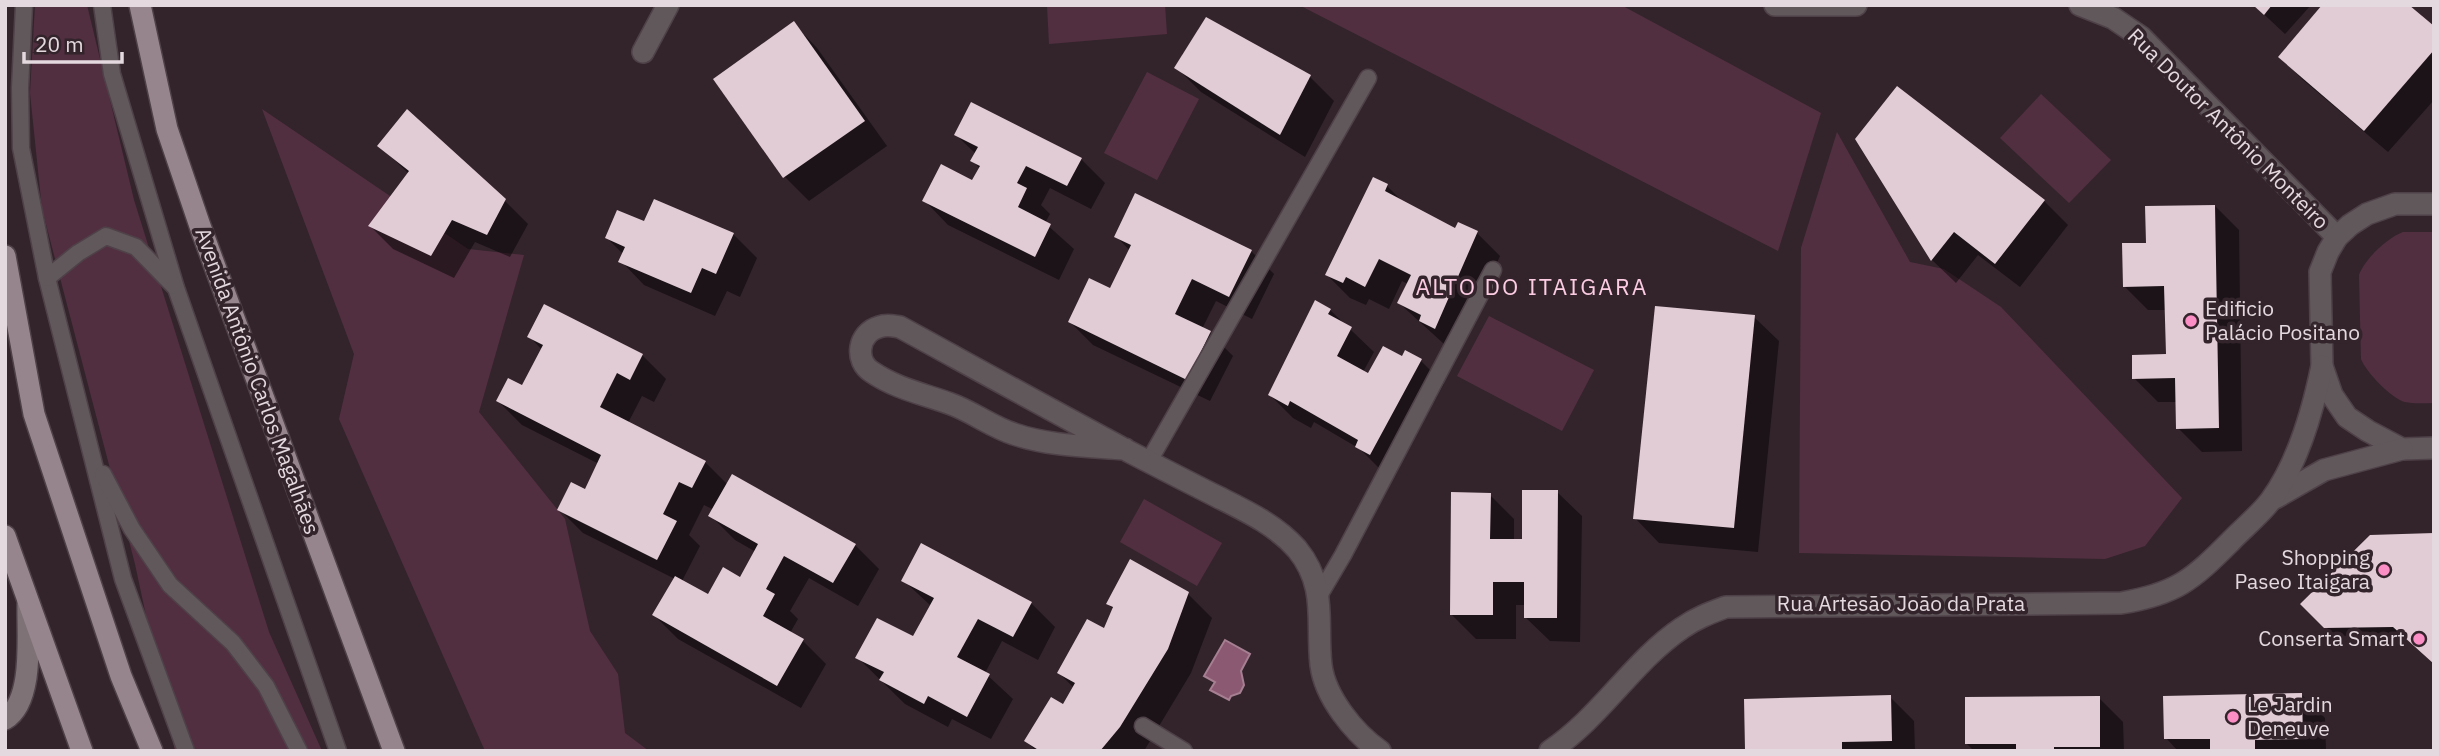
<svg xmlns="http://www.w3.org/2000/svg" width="2439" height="756" font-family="'IBM Plex Sans',sans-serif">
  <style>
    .green { fill: #522f40 }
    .water { fill: #8c5972; stroke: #a67f92; stroke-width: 2 }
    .shadow { fill: #0007; fill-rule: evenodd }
    .building { fill: #e1cbd5 }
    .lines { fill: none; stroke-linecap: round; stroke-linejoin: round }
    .lane-casing { stroke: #4f4148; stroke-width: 19 }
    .street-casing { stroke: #4f4148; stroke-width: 24 }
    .secondary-casing { stroke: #4f4148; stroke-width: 24 }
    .primary-casing { stroke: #4f4148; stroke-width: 24 }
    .lane { stroke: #60585b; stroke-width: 16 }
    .street { stroke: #60585b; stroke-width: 21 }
    .secondary { stroke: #7f7277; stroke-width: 21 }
    .primary { stroke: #96858d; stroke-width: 21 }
    .poi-dot { fill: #fb8fc5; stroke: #33242b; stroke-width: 2.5 }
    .labels { text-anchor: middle; stroke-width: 7; stroke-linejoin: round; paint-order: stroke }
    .street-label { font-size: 21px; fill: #e4d9de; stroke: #33242b }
    .poi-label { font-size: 21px; fill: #e4d9de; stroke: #33242b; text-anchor: start }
    .neighbourhood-label { font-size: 23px; letter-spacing: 2px; fill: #fccce2; stroke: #33242b }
  </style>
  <rect width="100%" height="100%" fill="#33242b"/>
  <g class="green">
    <path d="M35,5H87L134,200L269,632L322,751H175L135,564L42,209L30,93Z"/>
    <path d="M1047,5H1165L1167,34L1049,44Z"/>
    <path d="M1299,5H1621L1821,113L1778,251Z"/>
    <path d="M1147,72L1199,99L1157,180L1104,153Z"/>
    <path d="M2041,94L2111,160L2069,203L2000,138Z"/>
    <path d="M262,109L468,249L524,255L479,412L565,519L590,631L618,674L625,733L649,751H485L339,419L354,354Z"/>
    <path d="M1837,132L1910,262L1944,269L2001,307L2182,498L2145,546L2105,559L1799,553L1801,248Z"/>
    <path d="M2403,232H2434V403C2425,403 2414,404 2405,402C2392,399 2366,372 2361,359L2359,275C2365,259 2387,238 2403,232Z"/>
    <path d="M1489,316L1594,370L1562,431L1457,376Z"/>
    <path d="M1144,499L1222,543L1197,586L1120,542Z"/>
  </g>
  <path class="water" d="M1225,640L1250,654L1241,671L1244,685L1240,693L1231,696L1229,700L1210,690L1215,682L1204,676Z"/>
  <g class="shadow">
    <path d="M2254,5H2311L2285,34Z"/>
    <path d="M794,24L817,48L887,146L809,201L785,177L715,79Z"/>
    <path d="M2434,29V100L2388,152L2303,80L2280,57Z"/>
    <path d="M1177,68L1310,77L1334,101L1305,157L1201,92Z"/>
    <path d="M1897,88L2044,201L2068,225L2020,287L1978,255L1956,283L1932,260L1857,139Z"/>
    <path d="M956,135L1081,159L1105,183L1091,209L1050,188L1041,205L1050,214L1045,223L1074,249L1059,280L948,225L925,201L973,182L980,169L973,161L976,154Z"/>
    <path d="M380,146L504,200L528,224L510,257L475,242L454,278L393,249L370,226L409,174Z"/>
    <path d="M1373,179L1387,186L1405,204L1456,230L1477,233L1500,256L1458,351L1444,344L1399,303L1408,284L1402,281L1389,309L1369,299L1366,305L1350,298L1327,275Z"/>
    <path d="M2215,206L2239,230L2242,451L2202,452L2178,428L2177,402H2158L2134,378L2167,356L2166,310H2148L2124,286L2147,244Z"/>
    <path d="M733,234L757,258L740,297L727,291L715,316L644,285L621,261L623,254L607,238Z"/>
    <path d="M1116,236L1251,251L1274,274L1252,319L1216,301L1202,329L1210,333L1233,356L1210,401L1093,345L1070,322L1111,291L1130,251Z"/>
    <path d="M1330,310L1374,352L1363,372L1369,375L1403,359L1406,353L1421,361L1444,384L1393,477L1380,469L1360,449L1314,422L1311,428L1293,418L1270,395Z"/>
    <path d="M1754,317L1779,341L1758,552L1659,543L1635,518Z"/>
    <path d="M529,336L642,355L666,379L654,402L642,396L628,423L705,462L728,485L855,545L879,569L858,606L809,578L790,611L798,619L790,633L802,640L826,664L801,708L678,639L654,615L675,579L583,533L559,509L585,491L599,464L522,425L498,401L523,387L542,350ZM704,505L714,510L711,516L735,540L756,552L740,579L709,596L682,581L700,546L689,535Z"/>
    <path d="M1557,492L1582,516L1580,642L1550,641L1525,617L1526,605H1516V639H1476L1451,614L1490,495L1514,519V541H1523Z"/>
    <path d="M2434,535L2403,635L2335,636L2303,604Z"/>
    <path d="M903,580L1031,603L1055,627L1038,660L1002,641L985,673L1013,699L991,739L952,719L948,727L905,704L858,658L913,639L931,606Z"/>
    <path d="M1188,594L1212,618L1191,673L1144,751H1036L1026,741L1063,707L1074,688L1059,673L1105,630L1114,610L1108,604Z"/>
    <path d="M2301,694L2325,718L2326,751H2178L2166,738Z"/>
    <path d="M1890,697L1914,721L1915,751L1746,749Z"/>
    <path d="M2099,698L2123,722L2124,751H1974L1967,744Z"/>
  </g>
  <g class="building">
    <path d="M2253,5H2272L2264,15Z"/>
    <path d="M2322,5H2409L2434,26V50L2364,131L2278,57Z"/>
    <path d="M1206,17L1311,75L1280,135L1174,68Z"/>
    <path d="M794,21L865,121L783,178L713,79Z"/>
    <path d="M1897,86L2045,200L1995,264L1954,232L1931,261L1855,139Z"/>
    <path d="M971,102L1082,158L1067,186L1026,166L1017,183L1027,188L1018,207L1051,224L1035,257L922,201L941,164L972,180L980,166L970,161L978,147L954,135Z"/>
    <path d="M407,109L506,199L487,235L452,220L431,256L368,226L409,171L377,146Z"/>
    <path d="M1373,177L1388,184L1385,191L1455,228L1458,222L1478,231L1435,329L1419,321L1421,315L1397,303L1411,275L1379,259L1365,287L1346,277L1343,283L1325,275Z"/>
    <path d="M1135,193L1252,250L1229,297L1192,279L1175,314L1211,331L1187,380L1068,322L1089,278L1110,288L1131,245L1114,237Z"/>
    <path d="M654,199L734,233L716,274L702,268L691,293L618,262L625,247L605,238L617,210L644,221Z"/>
    <path d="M2215,205L2219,428L2176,429L2175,378L2132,379V355L2166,354L2164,286L2123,287L2122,243H2146L2145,206Z"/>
    <path d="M1315,300L1331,309L1328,314L1352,327L1337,356L1368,373L1383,346L1402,356L1405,350L1422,359L1370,455L1355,447L1358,440L1290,401L1288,406L1268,395Z"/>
    <path d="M544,304L643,354L630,380L617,373L600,407L706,461L692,488L679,482L663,514L677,521L657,560L557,510L571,482L585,489L601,455L496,401L508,378L522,385L543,345L527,337Z"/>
    <path d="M1655,306L1755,315L1734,528L1633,519Z"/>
    <path d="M732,474L856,544L833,583L784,556L766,589L775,594L763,616L804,639L777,686L652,615L675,576L708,594L723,567L740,577L758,544L708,516Z"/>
    <path d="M1522,490H1558L1557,618H1524V582H1493V615H1450L1451,492L1491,493L1490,539H1522Z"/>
    <path d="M2434,533V664L2393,627L2324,628L2300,604L2370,535Z"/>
    <path d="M921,543L1032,602L1013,637L978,619L957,657L990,674L967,717L928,696L924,704L879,680L884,672L855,658L877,618L913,636L934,598L901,581Z"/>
    <path d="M1130,559L1189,592L1168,649L1120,727L1100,751H1040L1024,741L1051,697L1063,704L1075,683L1057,673L1087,619L1104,628L1113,607L1106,604Z"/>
    <path d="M2302,693L2303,739L2255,740V751H2210V739H2164L2163,696Z"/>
    <path d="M1891,695L1892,741L1842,742V751H1797V749L1745,750L1744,699Z"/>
    <path d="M2100,696V747H2054V751H2016V744H1965V697Z"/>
  </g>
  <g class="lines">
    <defs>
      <g id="lane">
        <path d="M24,5L20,88L21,148L47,278L123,579L186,751"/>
        <path d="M102,5L112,74L176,288L338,751"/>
        <path d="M47,278L78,253L106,236L136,247L174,286"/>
        <path d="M1149,461L1368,78"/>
        <path d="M103,474L132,529L170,585L233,643L266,686L299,751"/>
        <path d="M1320,594L1343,555L1493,270"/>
        <path d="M1143,726L1184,751"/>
      </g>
      <g id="street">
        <path d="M1775,5H1856"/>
        <path d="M2080,5L2113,18L2141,37L2337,237"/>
        <path d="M643,52L668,5"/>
        <path d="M2434,204H2395L2367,214L2350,225L2337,237L2328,252L2320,272L2322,366L2332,395L2347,417L2368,431L2402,449L2434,448"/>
        <path d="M1125,449C1088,446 1049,446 1014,434C992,427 973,412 951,404C924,394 897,389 872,372C854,361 858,333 879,327C887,324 893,326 900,327C975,368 1049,409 1124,449C1155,465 1186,481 1218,497C1246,511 1276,525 1297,549C1328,587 1316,622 1321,665C1325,697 1354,733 1380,751"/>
        <path d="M2275,498L2324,470L2402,449"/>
        <path d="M1550,751C1601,717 1633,661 1682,628C1696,618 1710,613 1726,607L2121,603C2176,594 2192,580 2230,542C2243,528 2260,515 2271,500C2298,463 2313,410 2322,366"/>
      </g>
      <path id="secondary" d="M5,719C35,701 27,633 28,602"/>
      <g id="primary">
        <path d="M140,5L167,129L200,226L394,751"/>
        <path d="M5,256L34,414L121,676L152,751"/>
        <path d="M5,536L82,751"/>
      </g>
    </defs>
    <use href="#lane" class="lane-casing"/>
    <use href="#street" class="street-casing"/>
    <use href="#secondary" class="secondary-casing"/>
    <use href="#primary" class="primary-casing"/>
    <use href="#lane" class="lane"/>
    <use href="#street" class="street"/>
    <use href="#secondary" class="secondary"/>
    <use href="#primary" class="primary"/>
  </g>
  <g class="poi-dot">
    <circle cx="2191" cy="321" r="7"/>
    <circle cx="2384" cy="570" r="7"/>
    <circle cx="2419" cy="639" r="7"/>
    <circle cx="2233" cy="717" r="7"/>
  </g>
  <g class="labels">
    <g class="street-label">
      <text transform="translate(2228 129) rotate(45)" y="7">Rua Doutor Antônio Monteiro</text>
      <text transform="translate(257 381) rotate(70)" y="7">Avenida Antônio Carlos Magalhães</text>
      <text x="1901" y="611">Rua Artesão João da Prata</text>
    </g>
    <g class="poi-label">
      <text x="2205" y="316">Edificio<tspan x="2205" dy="24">Palácio Positano</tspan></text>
      <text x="2370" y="565" text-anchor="end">Shopping<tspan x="2370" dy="24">Paseo Itaigara</tspan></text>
      <text x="2405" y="646" text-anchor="end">Conserta Smart</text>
      <text x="2247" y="712">Le Jardin<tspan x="2247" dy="24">Deneuve</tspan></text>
    </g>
    <g class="neighbourhood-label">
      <text x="1532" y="295">ALTO DO ITAIGARA</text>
    </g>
  </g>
  <rect width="2439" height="756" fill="none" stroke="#e4d9de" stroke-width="14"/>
  <path d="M24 52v10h98v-10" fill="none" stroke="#e4d9de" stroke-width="3.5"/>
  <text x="35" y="52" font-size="21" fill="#e4d9de" stroke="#33242b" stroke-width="5" paint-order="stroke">20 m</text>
</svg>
